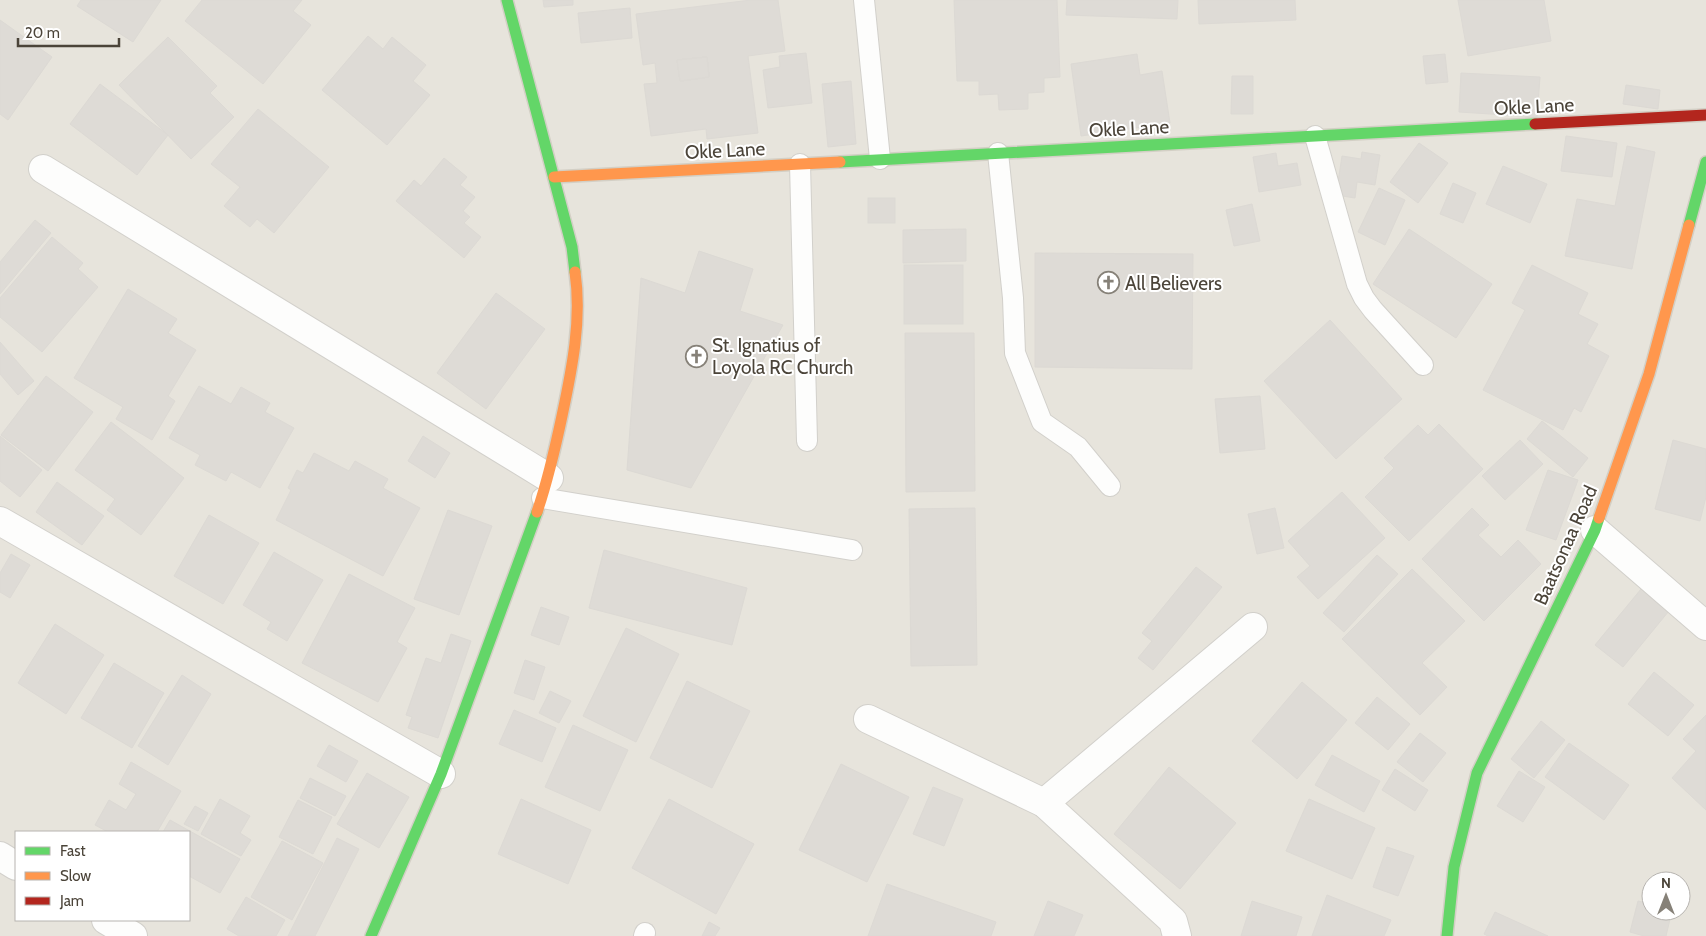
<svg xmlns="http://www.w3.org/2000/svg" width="1706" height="936" font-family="Cabin,sans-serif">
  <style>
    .residential { fill: #e7e4dc; fill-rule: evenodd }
    .building { fill: #dedbd6; stroke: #dcd9d4; fill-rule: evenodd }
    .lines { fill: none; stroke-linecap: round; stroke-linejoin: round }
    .lane-casing { stroke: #d2d0cb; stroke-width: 22 }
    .street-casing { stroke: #d2d0cb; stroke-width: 30 }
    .fast-casing { stroke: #d3cfc5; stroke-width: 14 }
    .slow-casing { stroke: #d3cfc5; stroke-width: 14 }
    .jam-casing { stroke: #d3cfc5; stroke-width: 14 }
    .lane { stroke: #fdfdfc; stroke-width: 20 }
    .street { stroke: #fdfdfc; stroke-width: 28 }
    .fast { stroke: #63d668; stroke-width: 11 }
    .slow { stroke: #ff974d; stroke-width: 11 }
    .jam { stroke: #b3261e; stroke-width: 11 }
    .labels { text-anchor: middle; stroke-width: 4; stroke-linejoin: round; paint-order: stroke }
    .street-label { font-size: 19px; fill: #4b4439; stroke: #fff }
    .poi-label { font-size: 19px; fill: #4b4439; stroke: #fff; text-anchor: start }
  </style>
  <rect width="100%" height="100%" fill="#f4f2ee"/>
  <path class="residential" d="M0,0H1706V936H0ZM16,832H189V920H16ZM1651,881H1681V911H1651Z"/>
  <g class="building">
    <path d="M81,0H161L133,42L77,6Z"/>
    <path d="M202,0H302L293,11L311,25L263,84L185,21Z"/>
    <path d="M543,0H573V5L544,7Z"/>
    <path d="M751,0H778L785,51L748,56L758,133L707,139L706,129L651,136L644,84L657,83L655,63L643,65L636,14ZM707,57L709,77L680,81L677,60Z"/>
    <path d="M954,0H1057L1060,77L1044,78V92L1028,93V109L999,110L998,94L979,95V81H957Z"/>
    <path d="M1067,0H1178L1177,19L1066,15Z"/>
    <path d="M1198,0H1295L1296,20L1199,24Z"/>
    <path d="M1458,0H1544L1551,41L1468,56Z"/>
    <path d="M630,8L632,38L581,43L578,13Z"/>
    <path d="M0,20L52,57L8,120L0,114Z"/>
    <path d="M368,36L383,49L392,37L426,65L413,81L430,95L387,145L322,90Z"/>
    <path d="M168,37L217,86L210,93L234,117L191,159L119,85Z"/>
    <path d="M806,53L812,103L768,108L763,70L780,67L779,56Z"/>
    <path d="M1137,54L1140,75L1162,71L1170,123L1081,136L1071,64Z"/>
    <path d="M1445,54L1448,82L1426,84L1423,56Z"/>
    <path d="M707,57L709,77L680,81L677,60Z"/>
    <path d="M1461,73L1540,77L1537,117L1459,112Z"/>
    <path d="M1232,76H1253V114H1231Z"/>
    <path d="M851,81L856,144L828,147L822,84Z"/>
    <path d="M100,84L168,135L137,175L70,124Z"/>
    <path d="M1626,85L1660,90L1658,109L1623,104Z"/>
    <path d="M258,109L329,167L274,233L257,219L250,227L224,206L240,187L211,164Z"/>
    <path d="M1566,136L1617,143L1612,177L1561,171Z"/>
    <path d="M1419,143L1448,163L1418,203L1390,182Z"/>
    <path d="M1627,146L1655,152L1632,269L1565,256L1577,199L1615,206Z"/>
    <path d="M1362,152L1380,155L1375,185L1357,182L1355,198L1336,195L1342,156L1361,159Z"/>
    <path d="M1276,153L1278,166L1297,163L1301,185L1259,192L1253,157Z"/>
    <path d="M444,158L467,177L460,185L475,197L463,211L470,217L464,223L481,237L464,258L396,201L414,180L421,186Z"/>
    <path d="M1503,166L1547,184L1530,223L1486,204Z"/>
    <path d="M1453,183L1476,193L1463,223L1440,214Z"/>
    <path d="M1379,188L1405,200L1385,245L1358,232Z"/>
    <rect x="868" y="198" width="27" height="25"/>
    <path d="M1252,204L1260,241L1234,246L1226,210Z"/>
    <path d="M35,220L51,233L0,294V262Z"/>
    <path d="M966,229V261L903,263V230Z"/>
    <path d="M1409,229L1492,284L1456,338L1373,284Z"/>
    <path d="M52,237L83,263L78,269L98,287L42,352L0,317V298Z"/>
    <path d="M699,251L753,269L740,311L783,325L691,488L627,470L641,278L685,293Z"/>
    <path d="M1035,253L1193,254L1192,369L1035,367Z"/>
    <rect x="904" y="265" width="59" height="59"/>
    <path d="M1532,265L1588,293L1578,314L1598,324L1587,344L1609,356L1581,412L1574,408L1563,430L1483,390L1525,310L1512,303Z"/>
    <path d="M128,289L177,319L168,333L196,350L168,396L175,401L152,440L116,419L123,407L74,378Z"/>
    <path d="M496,293L545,329L486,409L437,373Z"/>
    <path d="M1330,320L1402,399L1336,459L1264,381Z"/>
    <path d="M905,333H974L975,491L906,492Z"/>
    <path d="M0,342L34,381L18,395L0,374Z"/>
    <path d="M46,376L93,412L48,471L1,435Z"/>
    <path d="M199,386L231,404L241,387L270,403L265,412L294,428L260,488L231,472L226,481L195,465L200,455L169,438Z"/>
    <path d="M1260,396L1265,449L1220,453L1215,399Z"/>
    <path d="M1542,421L1588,458L1573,477L1527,439Z"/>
    <path d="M111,422L184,478L141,535L107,510L115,499L75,470Z"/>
    <path d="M1439,424L1483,469L1409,541L1365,497L1394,468L1384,458L1418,425L1428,435Z"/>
    <path d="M0,436L42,470L20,497L0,481Z"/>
    <path d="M423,436L450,453L435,478L408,461Z"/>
    <path d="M1520,440L1543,464L1505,500L1482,476Z"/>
    <path d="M1673,440L1706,449V497L1700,521L1655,509Z"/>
    <path d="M314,453L349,471L355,461L388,479L383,488L420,508L383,576L276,520L291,490L288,488L297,470L303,473Z"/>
    <path d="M1548,470L1578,480L1556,540L1526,530Z"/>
    <path d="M57,482L104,516L82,545L36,512Z"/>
    <path d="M1342,492L1385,538L1318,599L1297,577L1310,566L1288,541Z"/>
    <path d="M975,508L977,665L911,666L909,509Z"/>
    <path d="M1275,508L1284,548L1257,554L1248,514Z"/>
    <path d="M1472,508L1489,525L1478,535L1501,557L1518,540L1541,564L1484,621L1422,559Z"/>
    <path d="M448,510L492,526L459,615L414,599Z"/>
    <path d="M209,515L259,543L223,604L174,576Z"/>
    <path d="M604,550L747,588L732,645L589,608Z"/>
    <path d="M274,552L323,580L287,641L267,629L271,622L243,605Z"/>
    <path d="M11,554L30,565L10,598L0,592V573Z"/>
    <path d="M1377,555L1398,574L1344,632L1323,613Z"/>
    <path d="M1196,567L1222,587L1153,670L1138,658L1152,641L1142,633Z"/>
    <path d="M1412,569L1465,621L1422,663L1447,687L1420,715L1342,639Z"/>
    <path d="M349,574L415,608L397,642L407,648L378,702L302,663Z"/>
    <path d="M1646,583L1673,606L1623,667L1595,645Z"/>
    <path d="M541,607L569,617L559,645L531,635Z"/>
    <path d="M55,624L104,655L66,714L18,683Z"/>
    <path d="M626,628L679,654L636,742L583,716Z"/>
    <path d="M451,634L471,641L438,738L408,728L412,717L406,715L426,658L441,663Z"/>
    <path d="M525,660L545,667L534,700L514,693Z"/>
    <path d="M114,663L164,693L132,748L81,718Z"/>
    <path d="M1654,672L1694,705L1668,736L1628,704Z"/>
    <path d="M182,675L211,694L168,765L138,746Z"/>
    <path d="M687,681L750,711L712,788L650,758Z"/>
    <path d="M1302,682L1347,720L1297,779L1252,741Z"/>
    <path d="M550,691L571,701L559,723L539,713Z"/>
    <path d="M1377,697L1410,724L1388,750L1355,723Z"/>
    <path d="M514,710L556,728L542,762L499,744Z"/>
    <path d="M1706,715V810L1672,778L1696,751L1683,739Z"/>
    <path d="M1541,721L1565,740L1534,778L1511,759Z"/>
    <path d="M573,725L628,750L600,811L545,787Z"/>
    <path d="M1420,733L1446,753L1423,782L1397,762Z"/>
    <path d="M1569,743L1629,785L1604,820L1545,777Z"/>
    <path d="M329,745L358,761L346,782L317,766Z"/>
    <path d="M1332,755L1380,781L1364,812L1315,785Z"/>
    <path d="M131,762L181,791L157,832H108L95,825L109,800L126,810L136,794L119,784Z"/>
    <path d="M841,764L909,797L867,882L799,850Z"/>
    <path d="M1169,767L1236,823L1180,889L1114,834Z"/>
    <path d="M1395,769L1428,790L1415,811L1382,790Z"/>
    <path d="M1519,771L1545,787L1523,822L1497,806Z"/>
    <path d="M367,773L409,797L379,848L337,824Z"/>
    <path d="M310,778L346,796L335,816L300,798Z"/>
    <path d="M933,787L963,799L944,846L913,834Z"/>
    <path d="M220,799L250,816L240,833L251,840L241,856L201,834Z"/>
    <path d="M521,799L591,830L568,884L498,854Z"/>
    <path d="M669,799L754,844L716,914L632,868Z"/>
    <path d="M1309,799L1375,828L1352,879L1286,851Z"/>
    <path d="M298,800L332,817L313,854L279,837Z"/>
    <path d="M195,806L208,813L198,831L184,824Z"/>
    <path d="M170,820L240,859L220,893L189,876V832H163Z"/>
    <path d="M337,838L359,849L315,936H288Z"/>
    <path d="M282,841L323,863L292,920L251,897Z"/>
    <path d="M1387,847L1414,856L1398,896L1373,887Z"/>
    <path d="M887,884L996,922L991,936H868Z"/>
    <path d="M1327,895L1391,920L1384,936H1312Z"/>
    <path d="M246,897L285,920L276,936H239L227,929Z"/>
    <path d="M1048,901L1083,915L1074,936H1034Z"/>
    <path d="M1252,901L1302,917L1296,936H1241Z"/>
    <path d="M1638,901L1651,904V911H1672L1666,936H1644L1630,932Z"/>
    <path d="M1495,912L1548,936H1488L1484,934Z"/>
    <path d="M709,922L720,928L715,936H702Z"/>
  </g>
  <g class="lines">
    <defs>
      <g id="lane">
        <path d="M864,0L880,159"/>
        <path d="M1315,136L1357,284L1364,298L1373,310L1423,365"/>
        <path d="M998,153L1013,298L1015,353L1042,422L1078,447L1110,486"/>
        <path d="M800,164L807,441"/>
        <path d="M542,498L852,550"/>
        <path d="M644,936L645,933"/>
      </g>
      <g id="street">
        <path d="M43,169L549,478"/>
        <path d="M0,521L441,774"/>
        <path d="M1595,530L1706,626"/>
        <path d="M868,719L1044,803L1173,921L1177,936"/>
        <path d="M1044,803L1253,627"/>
        <path d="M0,856L16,866"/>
        <path d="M106,920L133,936"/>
      </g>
      <g id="fast">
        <path d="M507,0L572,247L575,272"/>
        <path d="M840,162L1535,124"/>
        <path d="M1689,225L1706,162"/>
        <path d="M371,936L441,774L537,512"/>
        <path d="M1447,936L1454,867L1477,773L1595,530L1599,518"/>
      </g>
      <g id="slow">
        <path d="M554,177L840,162"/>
        <path d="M537,512C548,480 555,449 562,416C572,369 582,320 575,272"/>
        <path d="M1599,518L1649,374L1689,225"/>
      </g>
      <path id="jam" d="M1535,124L1706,115"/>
    </defs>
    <use href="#lane" class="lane-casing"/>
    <use href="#street" class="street-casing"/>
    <use href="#fast" class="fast-casing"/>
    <use href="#slow" class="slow-casing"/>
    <use href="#jam" class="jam-casing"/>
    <use href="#lane" class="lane"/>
    <use href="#street" class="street"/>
    <use href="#fast" class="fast"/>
    <use href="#slow" class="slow"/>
    <use href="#jam" class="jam"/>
  </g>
  <defs>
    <symbol id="church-ring" viewBox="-11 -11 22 22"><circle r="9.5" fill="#fff" stroke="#868178" stroke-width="1.5"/><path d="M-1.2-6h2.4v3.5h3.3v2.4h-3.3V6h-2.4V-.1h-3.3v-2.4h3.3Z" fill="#868178"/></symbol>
  </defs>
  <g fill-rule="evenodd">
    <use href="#church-ring" x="1096" y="270" width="25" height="25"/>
    <use href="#church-ring" x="684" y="344" width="25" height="25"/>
  </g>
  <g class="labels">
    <g class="street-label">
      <text transform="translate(1534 106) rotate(-3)" y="7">Okle Lane</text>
      <text transform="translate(1129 128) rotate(-3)" y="7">Okle Lane</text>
      <text transform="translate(725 150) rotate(-3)" y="7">Okle Lane</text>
      <text transform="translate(1565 545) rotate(-66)" y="7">Baatsonaa Road</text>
    </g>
    <g class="poi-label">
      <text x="1125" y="290">All Believers</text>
      <text x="712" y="352">St. Ignatius of<tspan x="712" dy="22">Loyola RC Church</tspan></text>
    </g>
  </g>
  <rect x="15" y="831" width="175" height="90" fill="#ffffff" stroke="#b7b4b0"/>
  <rect x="25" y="847" width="25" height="8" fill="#63d668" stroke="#b7b4b0"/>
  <text x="60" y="856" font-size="15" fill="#4b4439">Fast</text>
  <rect x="25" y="872" width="25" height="8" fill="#ff974d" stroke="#b7b4b0"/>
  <text x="60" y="881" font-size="15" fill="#4b4439">Slow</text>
  <rect x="25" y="897" width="25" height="8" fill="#b3261e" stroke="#b7b4b0"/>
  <text x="60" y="906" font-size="15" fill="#4b4439">Jam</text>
  <g transform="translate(1666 896)"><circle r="24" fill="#ffffff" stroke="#b7b4b0"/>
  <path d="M0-4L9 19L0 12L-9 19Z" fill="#868178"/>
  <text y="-8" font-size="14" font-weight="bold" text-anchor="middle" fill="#4b4439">N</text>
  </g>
  <path d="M18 38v8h101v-8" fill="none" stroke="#4b4439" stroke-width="2.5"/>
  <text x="25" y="38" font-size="15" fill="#4b4439" stroke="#ffffff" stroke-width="4" paint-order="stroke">20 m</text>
</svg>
